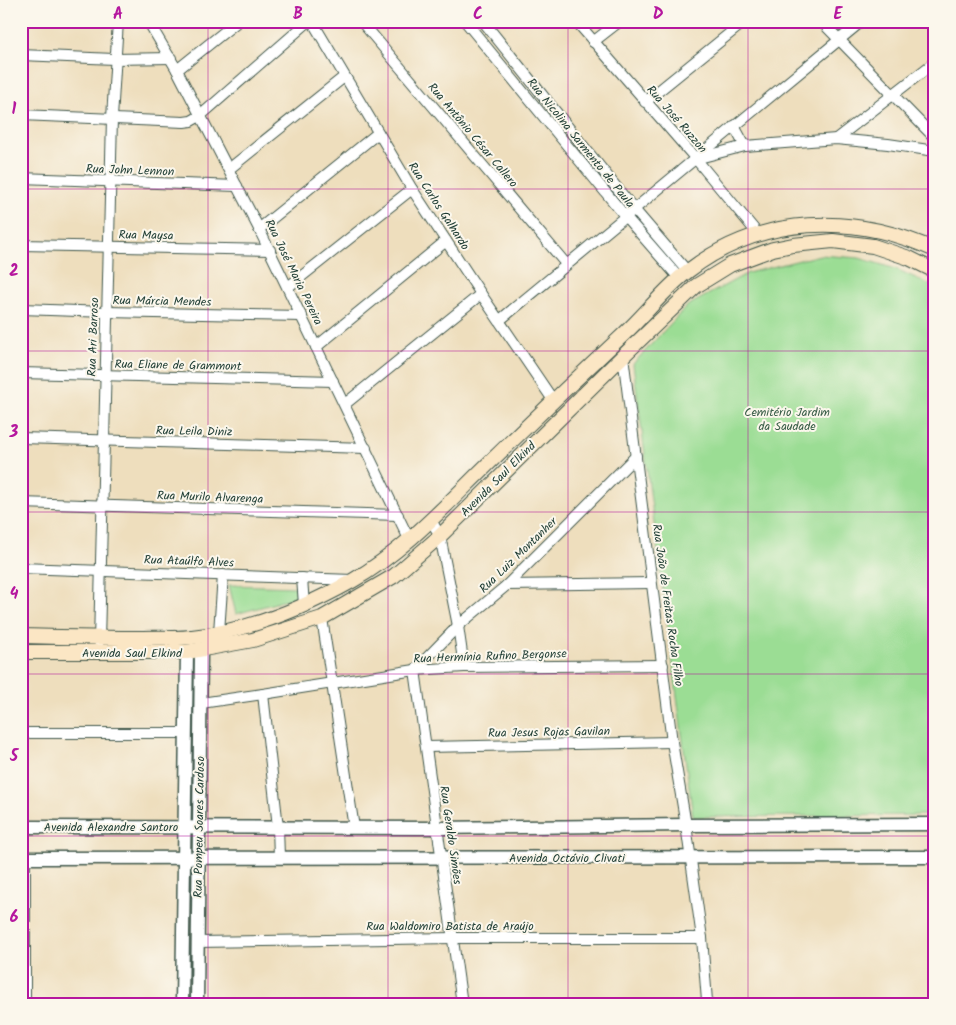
<svg xmlns="http://www.w3.org/2000/svg" width="956" height="1025" font-family="Kalam,sans-serif">
  <style>
    .green { fill: #9bdd94; stroke: #5d8d64 }
    .lines { fill: none; stroke-linecap: round; stroke-linejoin: round }
    .minor-casing { stroke: #3e5549; stroke-width: 12 }
    .tertiary-casing { stroke: #3e5549; stroke-width: 15 }
    .secondary-casing { stroke: #3e5549; stroke-width: 16 }
    .minor { stroke: #fff; stroke-width: 10 }
    .tertiary { stroke: #fff; stroke-width: 12 }
    .secondary { stroke: #fbe6c4; stroke-width: 14 }
    .grid { fill: none; stroke: #b5179e; stroke-width: 1; stroke-opacity: 0.55 }
    .labels { text-anchor: middle; stroke-width: 4; stroke-linejoin: round; paint-order: stroke }
    .street-label { font-size: 12px; fill: #1f3d34; stroke: #fbf7ec }
    .park-label { font-size: 12px; fill: #385d47; stroke: #fbf7ec }
    .neatline { fill: none; stroke: #b5179e; stroke-width: 2 }
    .grid-label { font-size: 16px; text-anchor: middle; font-weight: bold; fill: #b5179e }
  </style>
  <rect width="100%" height="100%" fill="#fbf7ec"/>
  <filter id="ink" filterUnits="userSpaceOnUse"><feTurbulence type="fractalNoise" baseFrequency=".02" numOctaves="2"/><feDisplacementMap in="SourceGraphic" scale="10" xChannelSelector="R" yChannelSelector="G"/><feConvolveMatrix kernelMatrix="1 2 1 2 8 2 1 2 1" color-interpolation-filters="sRGB"/></filter>
  <filter id="wash" filterUnits="userSpaceOnUse"><feTurbulence type="fractalNoise" baseFrequency=".0096" numOctaves="4" result="noise"/><feDisplacementMap in="SourceGraphic" scale="20" xChannelSelector="R" yChannelSelector="G"/><feGaussianBlur stdDeviation="1.12" result="paint"/><feColorMatrix in="noise" values="0 0 0 0 0 0 0 0 0 0 0 0 0 0 0 0 0 1.4 0 .05"/><feComposite in="paint" operator="in"/></filter>
  <g filter="url(#wash)">
    <rect width="100%" height="100%" fill="#eedebd"/>
    <g class="green">
      <path d="M820,255L859,258L896,269L935,287V815L693,817L633,364L687,306L748,273Z"/>
      <path d="M229,585L297,587V597L236,614Z"/>
    </g>
  </g>
  <g filter="url(#ink)">
    <g class="lines">
      <defs>
        <g id="minor">
          <path d="M148,21L177,70L259,229L409,539"/>
          <path d="M312,21L412,189L481,294L553,400"/>
          <path d="M361,21L566,264"/>
          <path d="M465,21L625,216L679,278"/>
          <path d="M483,21L633,208L687,271"/>
          <path d="M576,21L696,159L758,234"/>
          <path d="M821,21L935,138"/>
          <path d="M593,42L620,21"/>
          <path d="M21,55L114,59L171,58"/>
          <path d="M177,70L238,21"/>
          <path d="M645,102L745,21"/>
          <path d="M21,115L184,122L191,121L200,116L309,21"/>
          <path d="M734,126L745,146"/>
          <path d="M836,139L935,62"/>
          <path d="M699,158L745,146L836,139L888,144L935,151"/>
          <path d="M229,169L344,77"/>
          <path d="M21,178L237,186"/>
          <path d="M259,229L378,133"/>
          <path d="M21,245L270,250"/>
          <path d="M288,287L412,189"/>
          <path d="M21,309L107,312L302,316"/>
          <path d="M500,320L862,21"/>
          <path d="M316,347L446,241"/>
          <path d="M623,356L672,742L686,825L702,938L707,1001L706,1004"/>
          <path d="M21,373L333,381"/>
          <path d="M345,404L481,294"/>
          <path d="M21,438L366,448"/>
          <path d="M21,503L398,515"/>
          <path d="M431,520L440,536L458,626L464,667"/>
          <path d="M21,568L353,580"/>
          <path d="M302,578L304,605"/>
          <path d="M507,585L651,583"/>
          <path d="M322,618L354,828"/>
          <path d="M219,632L223,575"/>
          <path d="M99,642L112,118L118,21"/>
          <path d="M263,694L278,827L279,857"/>
          <path d="M201,703L263,694L415,670L464,667L663,665"/>
          <path d="M21,733H186"/>
          <path d="M426,747L672,742"/>
          <path d="M198,942L453,938H702"/>
          <path d="M25,1004V858"/>
          <path d="M462,1004L415,670L458,626L507,585L636,456"/>
        </g>
        <g id="tertiary">
          <path d="M21,827L438,828L686,825L935,824"/>
          <path d="M21,858L935,857"/>
          <path d="M182,1004L187,652"/>
          <path d="M197,1004L201,650"/>
        </g>
        <g id="secondary">
          <path d="M21,636C62,637 103,638 144,638C160,637 176,639 192,637C247,631 304,608 352,581C403,552 444,507 485,467C531,422 577,378 624,334C646,314 664,289 688,271C761,215 853,212 935,250"/>
          <path d="M21,652H187L253,640L322,618L394,576L440,536L623,356L696,286L730,265L773,249L793,245L833,241L873,246L909,258L935,271"/>
        </g>
      </defs>
      <use href="#minor" class="minor-casing"/>
      <use href="#tertiary" class="tertiary-casing"/>
      <use href="#secondary" class="secondary-casing"/>
      <use href="#minor" class="minor"/>
      <use href="#tertiary" class="tertiary"/>
      <use href="#secondary" class="secondary"/>
    </g>
  </g>
  <path class="grid" d="M208,21V1004M388,21V1004M568,21V1004M748,21V1004M21,189H935M21,351H935M21,512H935M21,674H935M21,836H935"/>
  <g class="labels">
    <g class="street-label">
      <text transform="translate(677 119) rotate(49)" y="4">Rua José Ruzzon</text>
      <text transform="translate(473 135) rotate(50)" y="4">Rua Antônio César Callero</text>
      <text transform="translate(581 143) rotate(51)" y="4">Rua Nicolina Sarmento de Paula</text>
      <text transform="translate(130 170) rotate(2)" y="4">Rua John Lennon</text>
      <text transform="translate(439 206) rotate(57)" y="4">Rua Carlos Galhardo</text>
      <text transform="translate(146 235) rotate(1)" y="4">Rua Maysa</text>
      <text transform="translate(294 272) rotate(64)" y="4">Rua José Maria Pereira</text>
      <text transform="translate(162 301) rotate(1)" y="4">Rua Márcia Mendes</text>
      <text transform="translate(93 337) rotate(-88)" y="4">Rua Ari Barroso</text>
      <text transform="translate(178 365) rotate(1)" y="4">Rua Eliane de Grammont</text>
      <text transform="translate(194 431) rotate(1)" y="4">Rua Leila Diniz</text>
      <text transform="translate(498 479) rotate(-45)" y="4">Avenida Saul Elkind</text>
      <text transform="translate(210 497) rotate(2)" y="4">Rua Murilo Alvarenga</text>
      <text transform="translate(518 555) rotate(-44)" y="4">Rua Luiz Montanher</text>
      <text transform="translate(189 561) rotate(2)" y="4">Rua Ataúlfo Alves</text>
      <text transform="translate(668 605) rotate(82)" y="4">Rua João de Freitas Rocha Filho</text>
      <text x="132" y="657">Avenida Saul Elkind</text>
      <text transform="translate(490 656) rotate(-2)" y="4">Rua Hermínia Rufino Bergonse</text>
      <text transform="translate(549 732) rotate(-1)" y="4">Rua Jesus Rojas Gavilan</text>
      <text x="111" y="831">Avenida Alexandre Santoro</text>
      <text transform="translate(199 827) rotate(-89)" y="4">Rua Pompeu Soares Cardoso</text>
      <text transform="translate(451 835) rotate(82)" y="4">Rua Geraldo Simões</text>
      <text x="567" y="862">Avenida Octávio Clivati</text>
      <text x="450" y="930">Rua Waldomiro Batista de Araújo</text>
    </g>
    <g class="park-label">
      <text x="787" y="416">Cemitério Jardim<tspan x="787" dy="14">da Saudade</tspan></text>
    </g>
  </g>
  <rect width="956" height="1025" fill="none" stroke="#fbf7ec" stroke-width="55"/>
  <rect x="28" y="28" width="900" height="970" class="neatline"/>
  <g class="grid-label">
    <text x="118" y="19">A</text>
    <text x="298" y="19">B</text>
    <text x="478" y="19">C</text>
    <text x="658" y="19">D</text>
    <text x="838" y="19">E</text>
    <text x="14" y="114">1</text>
    <text x="14" y="276">2</text>
    <text x="14" y="437">3</text>
    <text x="14" y="599">4</text>
    <text x="14" y="761">5</text>
    <text x="14" y="922">6</text>
  </g>
</svg>
